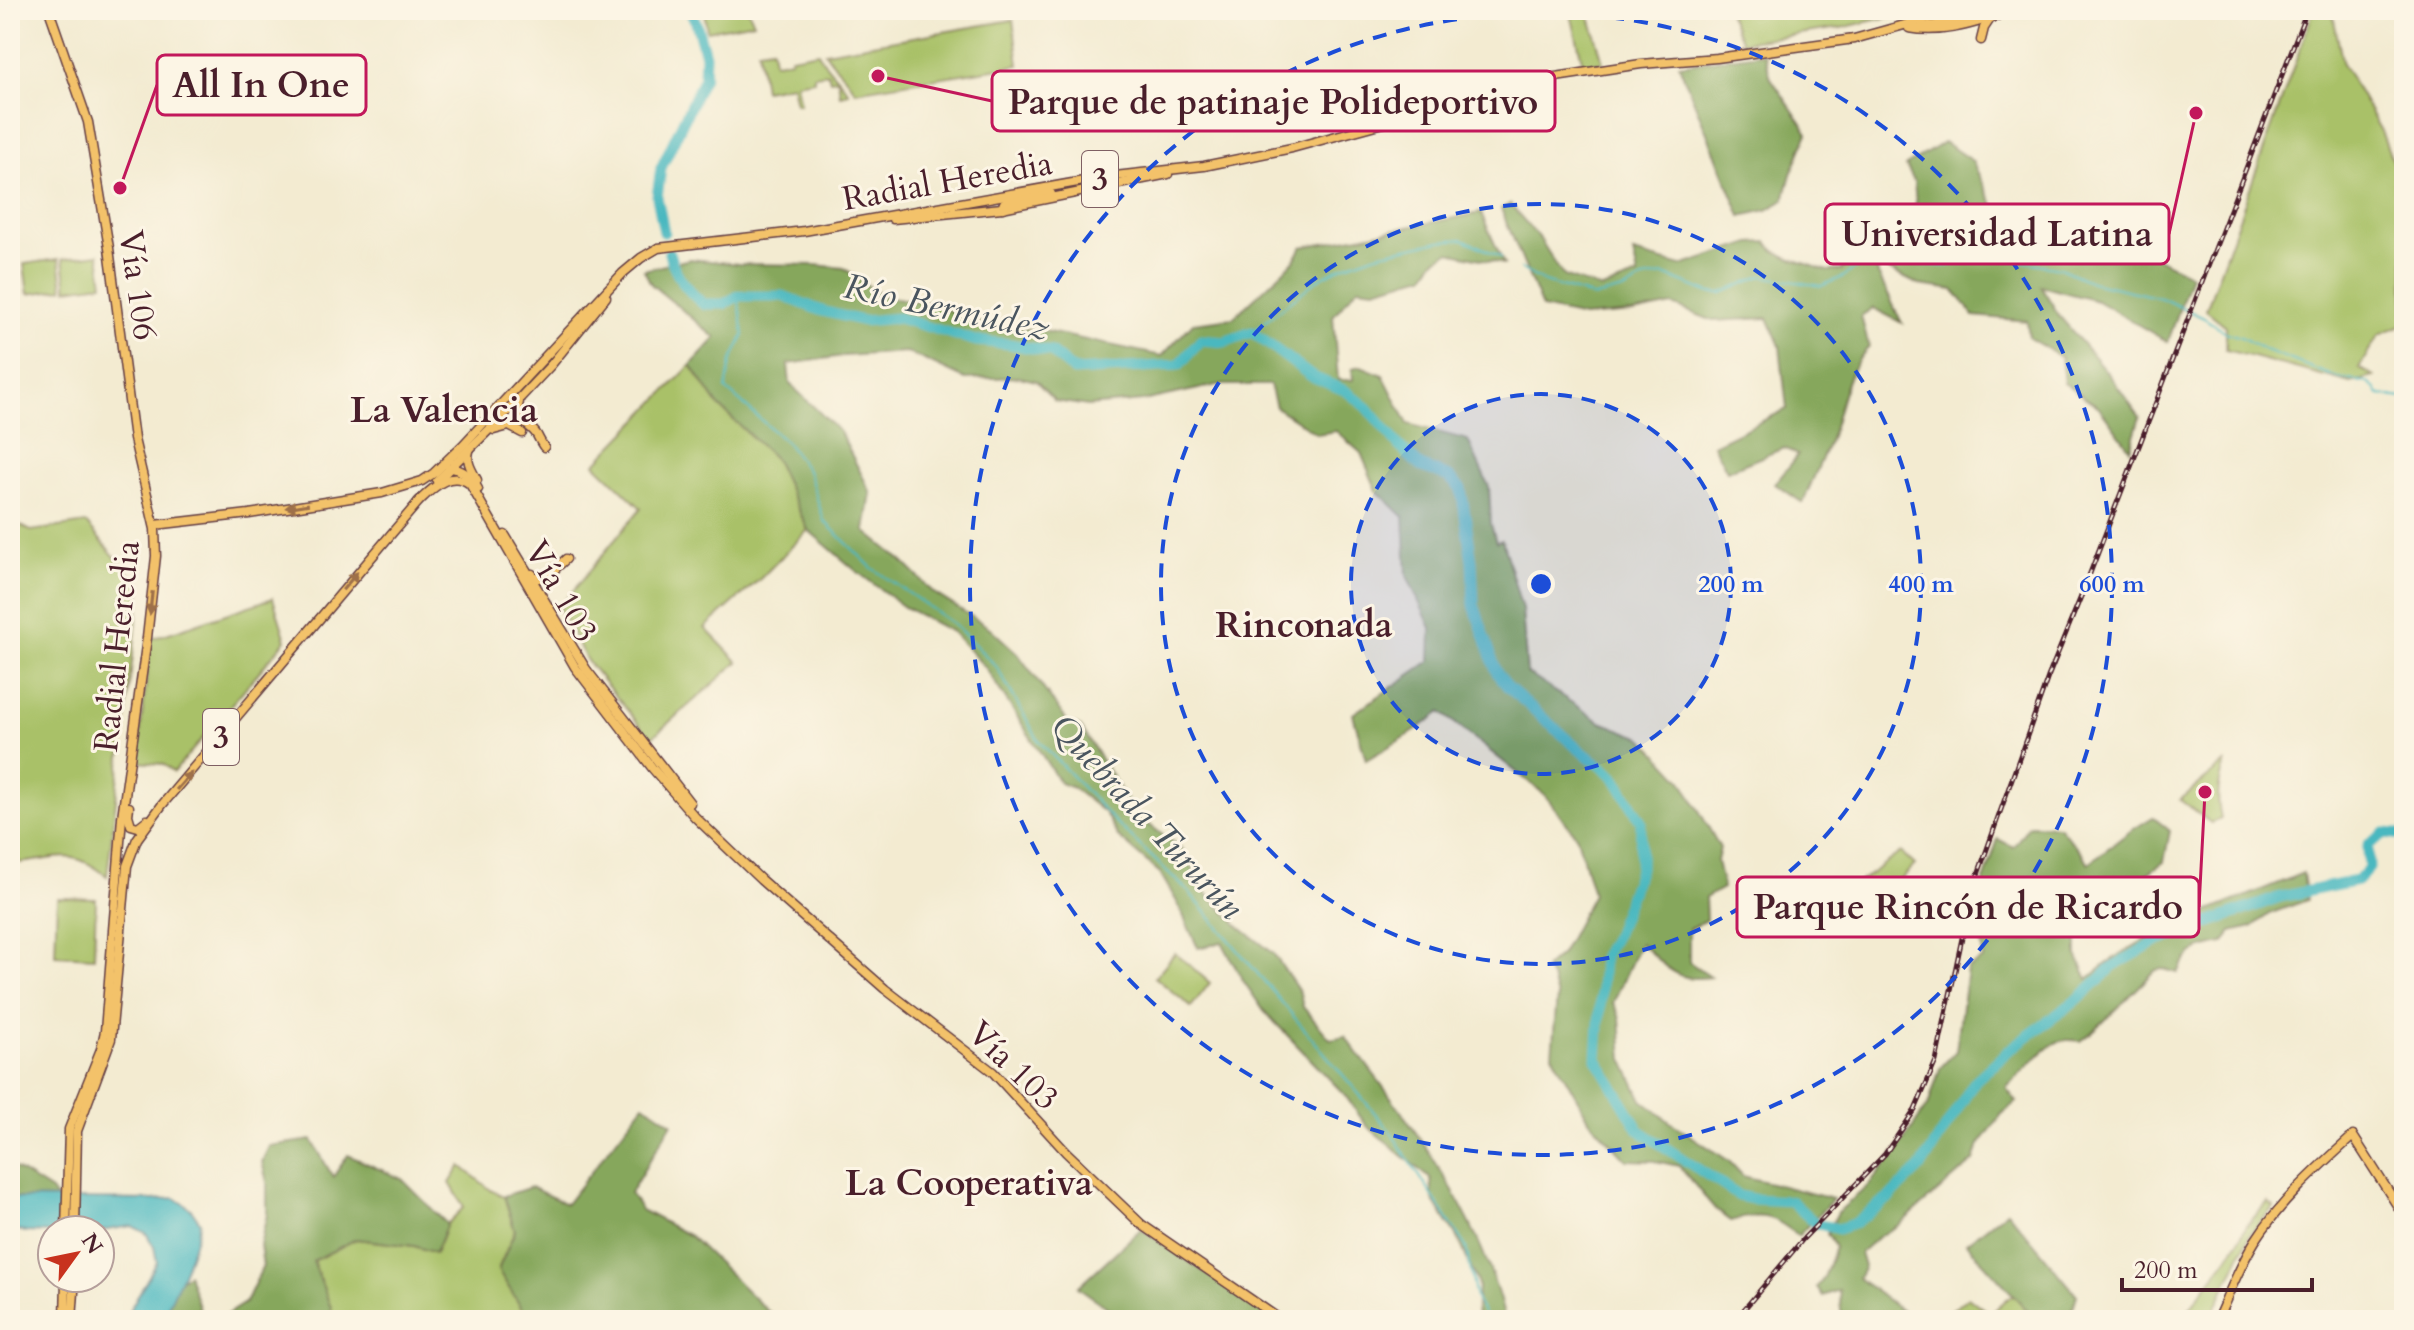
<svg xmlns="http://www.w3.org/2000/svg" width="2414" height="1330" font-family="Cardo,serif">
  <style>
    .green { fill: #a9c167; stroke: #7a7049; stroke-width: 2 }
    .forest { fill: #86a75c; stroke: #686344; stroke-width: 2 }
    .water { fill: #49b8c0; stroke: #4a6c76; stroke-width: 2 }
    .lines { fill: none; stroke-linecap: round; stroke-linejoin: round }
    .stream { stroke: #49b8c0; stroke-width: 2 }
    .river { stroke: #49b8c0; stroke-width: 11 }
    .major-casing { stroke: #633e44; stroke-width: 11 }
    .major { stroke: #f3c26a; stroke-width: 8 }
    .rail-casing { stroke: #4a1f2b; stroke-width: 5 }
    .rail { stroke: #fcf5e5; stroke-width: 2; stroke-dasharray: 6; stroke-linecap: butt }
    .oneway { fill: #9e704a }
    .ring { fill: none; stroke: #1d4ed8; stroke-width: 4; stroke-dasharray: 14 10 }
    .labels { text-anchor: middle; stroke-width: 6; stroke-linejoin: round; paint-order: stroke }
    .shield { fill: #fcf5e5; stroke: #7f5f63; stroke-width: 2 }
    .shield-label { font-size: 32px; font-weight: bold; fill: #4a1f2b }
    .street-label { font-size: 34px; fill: #4a1f2b; stroke: #fcf5e5 }
    .water-label { font-size: 36px; font-style: italic; fill: #4a555f; stroke: #fcf5e5 }
    .neighbourhood-label { font-size: 36px; font-weight: bold; fill: #4a1f2b; stroke: #fcf5e5 }
    .centre { fill: #1d4ed8; stroke: #fcf5e5; stroke-width: 4 }
    .ring-label { font-size: 24px; text-anchor: middle; font-weight: bold; fill: #1d4ed8; stroke: #fcf5e5; stroke-width: 6; stroke-linejoin: round; paint-order: stroke }
    .leader { fill: none; stroke: #c2185b; stroke-width: 3 }
    .callout-dot { fill: #c2185b; stroke: #fcf5e5; stroke-width: 3 }
    .callout { fill: #fcf5e5; stroke: #c2185b; stroke-width: 3 }
    .callout-label { font-size: 36px; text-anchor: middle; font-weight: bold; fill: #4a1f2b }
  </style>
  <rect width="100%" height="100%" fill="#fcf5e5"/>
  <filter id="ink" filterUnits="userSpaceOnUse"><feTurbulence type="fractalNoise" baseFrequency=".0125" numOctaves="2"/><feDisplacementMap in="SourceGraphic" scale="16" xChannelSelector="R" yChannelSelector="G"/><feConvolveMatrix kernelMatrix="1 2 1 2 8 2 1 2 1" color-interpolation-filters="sRGB"/></filter>
  <filter id="wash" filterUnits="userSpaceOnUse"><feTurbulence type="fractalNoise" baseFrequency=".006" numOctaves="4" result="noise"/><feDisplacementMap in="SourceGraphic" scale="32" xChannelSelector="R" yChannelSelector="G"/><feGaussianBlur stdDeviation="1.8" result="paint"/><feColorMatrix in="noise" values="0 0 0 0 0 0 0 0 0 0 0 0 0 0 0 0 0 1.4 0 .05"/><feComposite in="paint" operator="in"/></filter>
  <g filter="url(#wash)">
    <rect width="100%" height="100%" fill="#f3ebd1"/>
    <g class="green">
      <path d="M704,10H748L754,22L707,31Z"/>
      <path d="M1570,10H1588L1603,62L1583,64Z"/>
      <path d="M1727,10H1918L1841,28L1742,42Z"/>
      <path d="M2314,10H2332L2343,65L2381,131L2404,192V325L2379,335L2359,368L2374,377L2351,383L2226,350V326L2206,310Z"/>
      <path d="M1013,20L1019,65L855,91C848,76 833,67 825,52Z"/>
      <path d="M772,48L774,62L791,60V57L818,52C826,69 840,78 849,93L840,95L838,79L830,80L828,73L814,75V80L796,83L800,104H796L792,85L764,90L758,50Z"/>
      <path d="M99,254L103,284L67,289L63,259Z"/>
      <path d="M59,259L63,289L28,294L24,264Z"/>
      <path d="M691,365L718,405L775,459L808,530L761,578L705,628L738,662L649,740L642,728L587,661L559,608L641,508L595,464Z"/>
      <path d="M10,520L31,531L86,523L141,587L107,876C65,843 55,863 10,863Z"/>
      <path d="M273,598L286,640L174,772L163,764L137,762L151,639Z"/>
      <path d="M2226,762C2218,782 2216,797 2221,818L2211,823L2180,800Z"/>
      <path d="M1901,852L1915,865L1892,888L1884,883L1866,900L1852,887Z"/>
      <path d="M57,898L96,899L94,957L55,955Z"/>
      <path d="M1175,953L1210,983L1191,1007L1155,977Z"/>
      <path d="M461,1166L492,1191L504,1196L515,1231L498,1270L529,1320H332L331,1308L313,1261L356,1239L414,1246L435,1253L447,1224L464,1207L450,1183Z"/>
      <path d="M2268,1202L2274,1207L2251,1232L2210,1320H2181L2234,1249L2247,1225Z"/>
      <path d="M2013,1294L2036,1320H1939L1968,1297L1990,1314Z"/>
    </g>
    <g class="forest">
      <path d="M1764,53L1771,78L1808,133L1791,174L1784,200L1767,210L1741,216L1679,65Z"/>
      <path d="M1944,142L1972,161L1998,214L2004,248L2042,227L2055,232L2096,255L2138,248L2191,275L2168,342L2097,301L2041,286L2060,317L2107,372L2140,417L2130,449L2099,407L2064,383L2061,357L2029,338L2027,321L1974,316L1954,290L1919,285L1881,266L1876,270L1902,323L1873,308L1861,316L1869,347C1845,371 1842,402 1832,433C1824,456 1812,480 1803,503L1775,484L1798,455L1784,448L1727,471L1713,445L1787,409L1780,346L1768,318L1713,321L1673,305L1633,313L1583,317L1542,308L1501,209L1510,204L1540,239L1563,276L1602,289L1638,276L1633,253L1681,266L1751,243L1767,242L1775,251L1789,258L1828,271L1841,270L1852,261L1868,237L1902,221L1916,204L1914,181L1906,166Z"/>
      <path d="M1481,213L1504,264L1449,252L1435,260L1425,275L1375,289L1358,287L1333,316L1338,380H1353L1352,368L1361,366L1383,375L1408,424L1468,440L1489,487L1491,524L1496,542L1502,540L1522,609L1527,673L1601,722L1643,738L1682,780L1720,848L1717,861L1723,888L1705,898L1706,920L1689,929V962L1711,977C1672,983 1666,965 1640,943L1613,1003L1620,1017L1623,1059L1642,1100L1670,1122L1729,1161L1743,1176L1833,1199L1798,1236C1775,1216 1761,1212 1731,1221L1715,1209L1679,1166L1655,1161L1627,1160L1590,1121L1552,1054L1557,997L1552,979L1545,968L1561,954L1593,894L1577,837L1544,794L1441,712L1412,733L1366,760L1353,714L1430,661L1431,628L1407,576L1404,517L1377,491L1361,453L1336,431L1317,434L1276,407L1270,385H1217L1143,401L1088,406L1055,401L1036,381L1019,377L965,379L907,352L843,356L788,364L790,384L840,432L871,493L865,531L902,561L934,593L990,628L1018,654L1068,722L1081,727L1136,815L1182,849L1208,895L1241,928L1273,953L1300,993L1303,1007L1330,1039L1345,1036C1410,1122 1481,1213 1505,1320H1476L1478,1285L1460,1242L1433,1200L1431,1179L1367,1126L1344,1094L1264,1011L1242,979L1222,942L1198,948L1177,902L1160,873L1118,837L1105,813L1073,788L1060,783L985,667L952,632L904,607L855,570L808,530L775,459L718,405L691,365L716,338L651,284L644,270L690,259L739,264L815,265L844,268L882,296L930,303L988,326L1039,330L1162,356L1193,323L1233,318L1294,261L1302,247Z"/>
      <path d="M2153,817L2170,831L2164,862L2112,898L2077,935V955L2088,979L2114,958L2158,932L2303,873L2307,900L2269,914L2252,927L2232,932L2223,943C2200,947 2188,951 2178,973L2163,969L2156,970C2131,994 2108,1020 2081,1041C2072,1040 2063,1039 2055,1043C2038,1053 2020,1075 2006,1088L2017,1102L2002,1114L1979,1145L1974,1161L1899,1225L1878,1237L1860,1253L1864,1267L1858,1278L1914,1320H1842L1839,1290L1823,1296L1817,1287L1824,1278L1835,1247L1827,1234L1838,1212L1870,1184L1903,1142L1929,1103L1940,1068L1956,1051L1967,969L1983,959L1978,909L1981,890L1998,839L2013,847L2029,825L2059,826L2089,863L2129,832Z"/>
      <path d="M644,1104L672,1123L630,1193L641,1210L690,1236L777,1320H529L498,1270L515,1231L504,1196L531,1187L566,1204Z"/>
      <path d="M312,1140L333,1177L348,1155L402,1179L447,1224L435,1253L414,1246L356,1239L313,1261L331,1308L332,1320H218L246,1302L263,1266L260,1245L267,1214V1182L262,1162L269,1146Z"/>
      <path d="M10,1165L51,1191L58,1201L10,1198Z"/>
      <path d="M2007,1211L2077,1295L2073,1308L2059,1320H2036L1966,1243Z"/>
      <path d="M1141,1229L1272,1318L1270,1320H1125L1078,1287Z"/>
      <path d="M188,1274L201,1313L206,1320H161L179,1281Z"/>
    </g>
    <path class="water" d="M10,1198L153,1200L175,1198L191,1209L200,1222C192,1256 177,1290 161,1320H124L157,1262L154,1247L146,1233L132,1226L101,1231L52,1230V1233L26,1232L10,1229Z"/>
    <g class="lines">
      <g class="stream">
        <path d="M1521,269L1544,282L1595,297L1624,290L1643,279L1664,275L1710,293H1722L1761,276L1821,286L1843,277L1871,257H1880L1895,262L1944,266L1975,261L2008,259L2060,268L2091,282L2161,298L2204,318L2225,332L2241,337L2265,350L2338,378L2368,383L2376,389L2379,395L2404,398"/>
        <path d="M738,296L744,335L731,362L726,389L787,443L809,473L824,521L872,568L955,625L996,666L1039,741L1115,822L1189,892L1390,1131L1466,1247L1476,1299L1487,1320"/>
        <path d="M1252,332L1317,280L1343,266L1377,254L1440,241L1463,239L1501,257"/>
      </g>
      <g class="river">
        <path d="M664,232L657,197L661,168L704,77L705,55L696,22L689,10"/>
        <path d="M669,253C675,275 686,289 703,304H724L738,296H783L822,311L863,321L898,318L976,341L1010,344L1051,352L1074,371L1179,365L1201,340L1224,342L1252,332L1311,376L1346,391L1367,407L1399,446L1420,466L1449,477L1461,489L1472,561L1474,605L1497,673L1508,687L1576,747L1614,776L1641,821L1640,868L1616,933L1603,956L1597,1059L1639,1130L1739,1196L1753,1199L1791,1201L1815,1223L1838,1229L1853,1224L1889,1198L1921,1167L1975,1081L2009,1050L2078,999L2114,966L2156,942L2280,897L2357,881L2369,868L2368,845L2385,833L2404,835"/>
      </g>
    </g>
  </g>
  <g filter="url(#ink)">
    <g class="lines">
      <defs>
        <g id="major">
          <path d="M49,10L88,122L109,248L134,439L155,529L156,556L147,638L122,817L105,1031L101,1049L69,1129L66,1230"/>
          <path d="M1922,27L1944,24L1994,10"/>
          <path d="M1909,28C1946,35 1980,21 2015,10"/>
          <path d="M1981,40L1984,28L1990,19"/>
          <path d="M1002,208L1004,203L1009,201L1051,194"/>
          <path d="M893,219L1002,208L1168,174"/>
          <path d="M519,402C513,423 528,421 537,435C539,439 541,443 544,447"/>
          <path d="M494,430L509,426L522,433"/>
          <path d="M470,448C465,461 471,469 477,480"/>
          <path d="M449,468C463,469 471,476 478,489"/>
          <path d="M437,481L504,415L551,365L606,297"/>
          <path d="M418,502C433,488 450,469 470,484L575,667L653,769L695,817L761,880L885,989L993,1072L1066,1152L1141,1224L1281,1320"/>
          <path d="M155,525L249,514L382,493L422,481L434,473L463,445L623,273L641,258L658,248L804,231L1106,177L1204,166L1292,148L1549,78L1641,64L1717,58L1854,39L1958,10"/>
          <path d="M505,535L586,669L690,803"/>
          <path d="M532,574L535,578H545L566,559"/>
          <path d="M129,807L128,815L131,825L138,827L147,820"/>
          <path d="M75,1230L77,1131L111,1039L127,866L137,839L162,805L420,500"/>
          <path d="M65,1320L66,1278"/>
          <path d="M72,1320L75,1278"/>
          <path d="M2217,1320C2229,1294 2240,1265 2255,1241C2280,1202 2318,1168 2353,1136L2404,1216"/>
        </g>
      </defs>
      <use href="#major" class="major-casing"/>
      <use href="#major" class="major"/>
      <defs>
        <path id="rail" d="M1735,1320L1804,1238L1885,1154L1915,1110L1936,1061L1969,905L1976,880L2048,677L2082,594L2307,10"/>
      </defs>
      <use href="#rail" class="rail-casing"/>
      <use href="#rail" class="rail"/>
    </g>
    <defs><path id="oneway-solid" d="M-6-.8H1V-3.2L6.5 0L1 3.2V.8H-6Z" transform="scale(2)"/></defs>
    <g class="oneway">
      <use href="#oneway-solid" transform="translate(297 506) rotate(171)"/>
      <use href="#oneway-solid" transform="translate(350 581) rotate(-50)"/>
      <use href="#oneway-solid" transform="translate(151 603) rotate(96)"/>
      <use href="#oneway-solid" transform="translate(184 781) rotate(-49)"/>
    </g>
  </g>
  <circle cx="1541" cy="584" r="190" fill="#1d4ed8" fill-opacity=".12"/>
  <g class="ring">
    <circle cx="1541" cy="584" r="190"/>
    <circle cx="1541" cy="584" r="380"/>
    <circle cx="1541" cy="584" r="571"/>
  </g>
  <g class="labels">
    <g class="shield">
      <rect x="1082" y="151" width="36" height="56" rx="6"/>
      <rect x="203" y="709" width="36" height="56" rx="6"/>
    </g>
    <g class="shield-label">
      <text x="1100" y="190">3</text>
      <text x="221" y="748">3</text>
    </g>
    <g class="street-label">
      <text transform="translate(947 180) rotate(-10)" y="12">Radial Heredia</text>
      <text transform="translate(139 285) rotate(82)" y="12">Vía 106</text>
      <text transform="translate(562 591) rotate(60)" y="12">Vía 103</text>
      <text transform="translate(116 646) rotate(-84)" y="12">Radial Heredia</text>
      <text transform="translate(1014 1065) rotate(44)" y="12">Vía 103</text>
    </g>
    <g class="water-label">
      <text transform="translate(947 306) rotate(12)" y="13">Río Bermúdez</text>
      <text transform="translate(1148 816) rotate(47)" y="13">Quebrada Tururún</text>
    </g>
    <g class="neighbourhood-label">
      <text x="444" y="422">La Valencia</text>
      <text x="1304" y="637">Rinconada</text>
      <text x="969" y="1195">La Cooperativa</text>
    </g>
  </g>
  <circle cx="1541" cy="584" r="12" class="centre"/>
  <g class="ring-label">
    <text x="1731" y="592">200 m</text>
    <text x="1921" y="592">400 m</text>
    <text x="2112" y="592">600 m</text>
  </g>
  <path class="leader" d="M120 188L157 85M878 76L992 101M2196 113L2169 234M2205 792L2199 907"/>
  <g class="callout-dot">
    <circle cx="120" cy="188" r="8"/>
    <circle cx="878" cy="76" r="8"/>
    <circle cx="2196" cy="113" r="8"/>
    <circle cx="2205" cy="792" r="8"/>
  </g>
  <g class="callout">
    <rect x="157" y="55" width="209" height="60" rx="8"/>
    <rect x="992" y="71" width="563" height="60" rx="8"/>
    <rect x="1825" y="204" width="344" height="60" rx="8"/>
    <rect x="1737" y="877" width="462" height="60" rx="8"/>
  </g>
  <g class="callout-label">
    <text x="261" y="97">All In One</text>
    <text x="1273" y="114">Parque de patinaje Polideportivo</text>
    <text x="1997" y="246">Universidad Latina</text>
    <text x="1968" y="919">Parque Rincón de Ricardo</text>
  </g>
  <rect width="2414" height="1330" fill="none" stroke="#fcf5e5" stroke-width="40"/>
  <g transform="translate(76 1254) rotate(57)"><circle r="38" fill="#fcf5e5" stroke="#b59f9b" stroke-width="2"/>
  <path d="M0-6L14 30L0 20L-14 30Z" fill="#c8321e"/>
  <text y="-12" font-size="22" font-weight="bold" text-anchor="middle" fill="#4a1f2b">N</text>
  </g>
  <path d="M2122 1278v12h190v-12" fill="none" stroke="#4a1f2b" stroke-width="4"/>
  <text x="2134" y="1278" font-size="24" fill="#4a1f2b" stroke="#fcf5e5" stroke-width="6" paint-order="stroke">200 m</text>
</svg>
